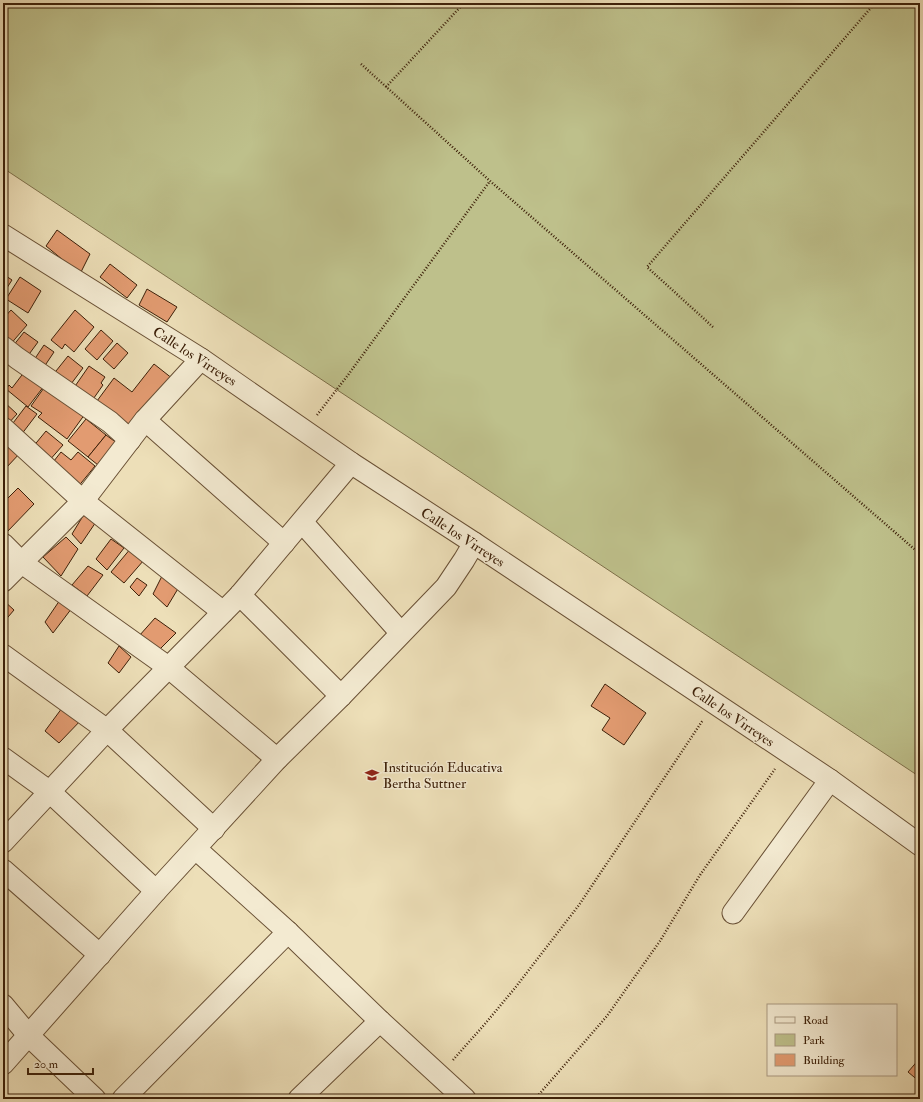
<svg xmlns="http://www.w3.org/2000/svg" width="923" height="1102" font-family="'IM FELL Double Pica',serif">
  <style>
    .green { fill: #bec08b; stroke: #7e704a }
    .building { fill: #e29b71; stroke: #3d2009 }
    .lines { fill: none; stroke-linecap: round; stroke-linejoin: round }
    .minor-casing { stroke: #695035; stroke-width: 23 }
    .path { stroke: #3d2009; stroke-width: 2.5; stroke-dasharray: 1 2; stroke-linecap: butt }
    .minor { stroke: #f3ead1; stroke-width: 21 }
    .labels { text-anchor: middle; stroke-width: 3; stroke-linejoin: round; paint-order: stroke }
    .street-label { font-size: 14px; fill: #3d2009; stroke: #f3ead1 }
    .poi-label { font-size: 14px; fill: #3d2009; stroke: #f3ead1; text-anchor: start }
  </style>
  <rect width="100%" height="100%" fill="#eddfb8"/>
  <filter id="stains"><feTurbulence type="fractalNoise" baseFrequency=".005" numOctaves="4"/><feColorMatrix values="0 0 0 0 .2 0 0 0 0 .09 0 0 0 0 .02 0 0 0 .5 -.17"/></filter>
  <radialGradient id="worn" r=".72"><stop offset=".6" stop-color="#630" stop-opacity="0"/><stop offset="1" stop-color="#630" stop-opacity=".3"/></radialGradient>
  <path class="green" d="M3,3H920V777L3,168Z"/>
  <g class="building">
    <path d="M57,230L90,254L80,274L46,246Z"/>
    <path d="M110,264L137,285L127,298L100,277Z"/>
    <path d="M3,274L12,280L3,294Z"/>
    <path d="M20,277L41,291L28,313L6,299Z"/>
    <path d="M147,289L177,307L167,322L139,305Z"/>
    <path d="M11,310L27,325L9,346L3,341V319Z"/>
    <path d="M75,310L94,327L74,352L65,344L62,349L51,340Z"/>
    <path d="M101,330L113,341L97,360L85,349Z"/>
    <path d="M24,332L38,342L27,357L13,346Z"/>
    <path d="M117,343L128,353L114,369L103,359Z"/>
    <path d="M44,345L54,352L42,370L32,363Z"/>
    <path d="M68,356L83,368L68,388L52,376Z"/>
    <path d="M154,364L173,379L131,434L94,405L114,378L132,392Z"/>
    <path d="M89,366L105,377L101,383L103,385L89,405L71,392Z"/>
    <path d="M25,371L44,386L28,407L6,389L9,385L12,388Z"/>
    <path d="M46,385L85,414L67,439L38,417L42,413L31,406Z"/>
    <path d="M3,401L17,414L7,425L3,422Z"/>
    <path d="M26,406L37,414L21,435L10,427Z"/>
    <path d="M86,419L106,435L88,457L68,441Z"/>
    <path d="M46,431L63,445L48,462L32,448Z"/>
    <path d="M3,434L21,452L6,468L3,465Z"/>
    <path d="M106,435L121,446L103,469L88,457Z"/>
    <path d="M61,452L71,460L78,452L95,466L77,488L50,466Z"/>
    <path d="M18,488L34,504L6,533L3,530V503Z"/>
    <path d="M86,511L98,519L81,544L72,534Z"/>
    <path d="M66,537L78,549L61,576L43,557Z"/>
    <path d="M111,539L124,548L107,570L96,559Z"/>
    <path d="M131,548L144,560L124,583L111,572Z"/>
    <path d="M88,566L103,575L87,596L72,585Z"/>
    <path d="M162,576L179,587L167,607L153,594Z"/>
    <path d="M137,578L147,585L139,596L130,587Z"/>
    <path d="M62,597L75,604L53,633L45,622Z"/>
    <path d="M3,600L14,610L3,623Z"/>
    <path d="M155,618L176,633L158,651L139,636Z"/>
    <path d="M119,646L131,657L119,673L108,663Z"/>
    <path d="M605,684L646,713L624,745L602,730L610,718L591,706Z"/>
    <path d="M65,704L84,717L59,743L45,731Z"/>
    <path d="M920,1058V1082L908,1072Z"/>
  </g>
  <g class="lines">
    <defs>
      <g id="minor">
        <path d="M3,235L201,359L351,463L474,543L830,780L920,845"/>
        <path d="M3,347L17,358L110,422L130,440"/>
        <path d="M145,420L284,543"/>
        <path d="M3,428L83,501L223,612"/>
        <path d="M302,522L401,633"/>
        <path d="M3,544L22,563L168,667L277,759"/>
        <path d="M3,581L83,501L145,420L201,359"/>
        <path d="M240,595L341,696"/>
        <path d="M3,655L107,730L214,829"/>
        <path d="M3,758L50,792L156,891"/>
        <path d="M3,842L107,730L240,595L351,463"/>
        <path d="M196,849L288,932L380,1021L465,1099"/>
        <path d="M3,870L100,955"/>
        <path d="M733,913L830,780"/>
        <path d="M3,1005L29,1036L95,1099"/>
        <path d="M3,1064L156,891L277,759L341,696L446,587L464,560L474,543"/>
        <path d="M123,1099L288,932"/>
        <path d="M299,1099L380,1021"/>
      </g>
    </defs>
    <use href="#minor" class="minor-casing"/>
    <g class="path">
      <path d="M361,64L490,181L920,554"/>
      <path d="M386,87L464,3"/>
      <path d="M713,327L647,267L875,3"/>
      <path d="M317,415L348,375L490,181"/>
      <path d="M453,1060L484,1025L515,988L579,905L703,720"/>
      <path d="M535,1099L607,1016L660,941L700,875L775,769"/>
    </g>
    <use href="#minor" class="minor"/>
  </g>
  <defs>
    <symbol id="school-bare" viewBox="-9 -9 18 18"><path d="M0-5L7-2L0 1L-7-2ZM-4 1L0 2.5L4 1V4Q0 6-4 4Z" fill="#8f2418" stroke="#f3ead1" stroke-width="2.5" paint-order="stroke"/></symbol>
  </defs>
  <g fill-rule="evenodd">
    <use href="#school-bare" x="362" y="765" width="20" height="20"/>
  </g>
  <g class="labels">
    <g class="street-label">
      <text transform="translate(195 356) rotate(33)" y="5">Calle los Virreyes</text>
      <text transform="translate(463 537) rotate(33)" y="5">Calle los Virreyes</text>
      <text transform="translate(733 716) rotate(34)" y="5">Calle los Virreyes</text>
    </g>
    <g class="poi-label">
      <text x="383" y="772">Institución Educativa<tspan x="383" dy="16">Bertha Suttner</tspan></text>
    </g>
  </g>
  <rect width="923" height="1102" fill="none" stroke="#eddfb8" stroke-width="16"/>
  <rect x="4" y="4" width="915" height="1094" fill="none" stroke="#3d2009" stroke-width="2"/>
  <rect x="8" y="8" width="907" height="1086" fill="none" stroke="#3d2009"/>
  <rect x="767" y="1004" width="130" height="72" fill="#f3ead1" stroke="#aa9981"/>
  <rect x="775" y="1017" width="20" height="6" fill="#f3ead1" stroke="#aa9981"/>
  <text x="803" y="1024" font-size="12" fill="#3d2009">Road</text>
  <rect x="775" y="1034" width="20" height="12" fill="#bec08b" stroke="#aa9981"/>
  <text x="803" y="1044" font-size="12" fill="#3d2009">Park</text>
  <rect x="775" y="1054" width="20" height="12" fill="#e29b71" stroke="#aa9981"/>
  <text x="803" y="1064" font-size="12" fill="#3d2009">Building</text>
  <path d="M28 1068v6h65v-6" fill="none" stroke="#3d2009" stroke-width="2"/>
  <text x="34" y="1068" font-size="12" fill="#3d2009" stroke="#f3ead1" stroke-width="3" paint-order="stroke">20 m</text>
  <rect width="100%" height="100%" filter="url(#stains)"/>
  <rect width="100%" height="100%" fill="url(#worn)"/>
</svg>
